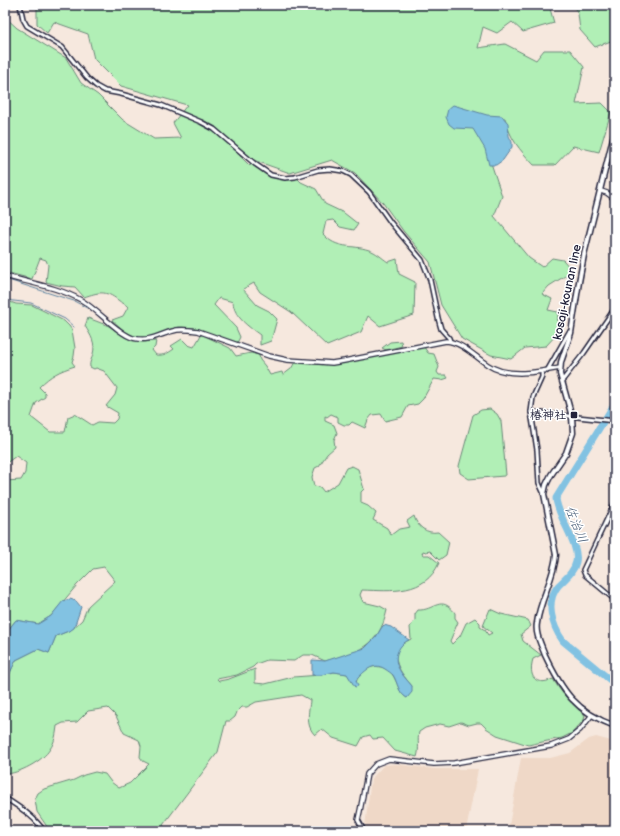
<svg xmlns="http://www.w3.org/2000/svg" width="620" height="836" font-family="'Balsamiq Sans','Klee One',sans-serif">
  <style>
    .built { fill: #efd8c7 }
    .green { fill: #b1efb6; stroke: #6a8878 }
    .water { fill: #82c2e2; stroke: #5c829f }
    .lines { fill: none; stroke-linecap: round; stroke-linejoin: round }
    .stream { stroke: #5c829f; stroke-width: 1 }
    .river { stroke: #82c2e2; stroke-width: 7 }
    .minor-casing { stroke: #22223b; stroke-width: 6 }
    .tertiary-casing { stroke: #22223b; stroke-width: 6 }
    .secondary-casing { stroke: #22223b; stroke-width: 7 }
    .minor { stroke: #fff; stroke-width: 3 }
    .tertiary { stroke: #fff; stroke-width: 3.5 }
    .secondary { stroke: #fff; stroke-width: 4 }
    .poi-dot { fill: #22223b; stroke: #fff; stroke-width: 1.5 }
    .labels { text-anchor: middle; stroke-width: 3; stroke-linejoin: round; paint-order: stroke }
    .street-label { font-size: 12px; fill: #22223b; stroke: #fff }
    .poi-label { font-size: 12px; font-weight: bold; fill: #22223b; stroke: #fff; text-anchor: end }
    .water-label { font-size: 13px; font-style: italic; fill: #445a75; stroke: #fff }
  </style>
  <rect width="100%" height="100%" fill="#f6e8de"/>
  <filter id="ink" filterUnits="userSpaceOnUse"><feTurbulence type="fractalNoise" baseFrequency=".025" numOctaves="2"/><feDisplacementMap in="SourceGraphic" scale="8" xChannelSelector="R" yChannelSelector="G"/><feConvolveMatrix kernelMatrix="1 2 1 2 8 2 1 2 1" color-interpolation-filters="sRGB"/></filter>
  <g filter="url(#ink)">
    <g class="built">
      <path d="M596,737L615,742V831H508L521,758H550L570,753L589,739Z"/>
      <path d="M395,764L435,769H478L466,831H373L365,826L371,779L384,765Z"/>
    </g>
    <g class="green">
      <path d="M37,5H549L554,23L523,32L512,22L497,33L483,27L478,48L505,44L536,60L544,50H570L584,67L576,104L602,103L611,112L599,152L573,146L555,165H534C519,149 510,139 505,118L447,116L452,126L473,125L485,145L502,196L494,216L529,258L542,267L552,258L563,260L573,271L549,286L542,294L552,299L548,310L558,312L557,334L546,346L525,348L511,359L491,355L462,339L441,305L430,262L404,232L383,203L355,173L332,160L290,173L239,155L250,166L251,164C269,176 275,181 297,178L301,182L316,189L325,204L344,213L358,224L354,230L340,227L333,220L326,221L323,234C337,250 351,244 369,250C376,252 382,258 388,262L397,259L399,274L415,282L414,315L380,326L368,316L361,332L327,346L291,312L260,292L254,283L243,289L257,305L269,311L277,319L271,341L260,345V335C249,327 234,317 233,302L219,298L214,305L236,328L240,337L237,343L194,328L179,327L167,330L159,335L142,338L128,334L112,320L123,316L128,307C125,303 121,303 118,300C105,290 99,292 84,297L75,287L62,286L46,282L48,265L46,260L40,258L32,279L5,272V17L17,28L66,58L81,83L98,95L123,120L154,139L181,138L173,123L187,105L121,86L94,59L88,34L54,22L47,33L37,24Z"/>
      <path d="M574,5H615V51L611,41L595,47L580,30L578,14Z"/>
      <path d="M5,301L10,302L16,304L32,305L64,321L69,326L72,330L75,348L74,356L72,362L75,366C59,371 51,375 39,387L45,393V397L36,403L31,417L50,432H65L68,417L75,414L92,425L98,422L113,423L117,419L118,413L106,406L115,395L117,388L104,371L96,368L94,369L90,367C89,362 92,359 93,354C96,343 91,336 85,326L88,318L109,326L123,336L133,341L142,342L156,341L155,347L152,350L156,355C164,356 168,353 174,349L171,346L182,339L188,345L194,347L201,335H203L230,348L236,356L251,353L259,355L260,360L265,366L270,375L282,372L283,375L291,369L295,362L310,364H332L424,347L428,353L434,354L439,367L437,372L439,375H446L448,378L442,380L434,379L423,399L418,404L408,406L402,417L385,421L381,414L372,415L368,420L365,428L352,422L349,425H344L338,422V417L331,414L327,417L325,416V421L334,425L337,433L334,440L335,447L327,454L319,466L315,468L312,477L314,486L320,487L324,492L338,483L346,468L352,466L358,469L364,489L361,492V503L368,506L376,513L373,520L387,528L391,535L399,529L410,527L407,521L414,516C417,527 427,534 438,532L449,542L446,555L439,560L430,551L426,552L423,551L422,554L424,555H429L439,563C425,595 392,591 362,590L360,595L363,602L380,606L387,610C379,647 358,653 325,661L312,655H303L294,661L267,660L256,664L253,667L237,675L217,679L219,681L229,679L255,669V683L265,684L293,677L321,675L334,672L348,674L355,687C356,679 360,674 367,669C375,664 387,667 392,674C398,682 398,693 407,698L412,686C398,670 385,651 411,639L410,627L415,620V614L418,610C434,611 441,594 455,613V618L458,622L450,641L452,644L460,636L466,623L475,618L480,623V627L485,630L488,635L492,633L483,626L490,609L501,614L528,620L531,626L521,634L523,641L541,655L533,659C528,676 535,687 553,679C562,694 572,705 585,715L584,720L572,733L562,738L528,745L497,735L486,728L481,723H477L469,725L461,722L449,726L440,724L425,728L419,732C417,741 420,748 417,757L395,751L383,738L373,739L370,735L363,737L358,746L333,738L322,729L315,735C305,725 309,712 310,700L301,695L256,702L247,707H242L237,712L235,717L230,721H226L218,752L163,825L166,831H50L37,812L35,799L38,793L44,789L74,780L84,775L95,772L105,774L111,782L119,788L130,783L149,764L143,761L140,757L141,746L139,740L124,733L116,716L108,708L88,711L77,722L63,723L57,726C56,734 55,742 50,749C43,761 18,774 5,774V687L7,688L9,675L16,660L38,649L49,653L56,636L71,630L82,620L88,606L115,581L104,567L93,569L77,585L51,616L38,624L16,620L8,630L5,628V481L21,480L25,473L26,463L16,456L5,464Z"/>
      <path d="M401,341L402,346L386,350L382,348L390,342Z"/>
      <path d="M490,409L497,414L501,421L506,475L504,476L469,479L460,473L459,466L473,415L481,410Z"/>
    </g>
    <g class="water">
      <path d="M453,105L487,115L502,116L508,123L509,136L512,142V147L503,160L496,165H489L485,149L473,129L454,128L449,124L446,117L448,109Z"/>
      <path d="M70,599L76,601L81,607L74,628L71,630L56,636L49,653L38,649L16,660L9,675L7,688L5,687V632L8,630L16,620L38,624L51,616L63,601Z"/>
      <path d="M384,625L391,627L409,640C399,644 393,657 398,667C401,674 407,680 412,686V692L407,698C398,693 398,683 393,675C391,673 388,671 385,669C373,661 364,672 356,680L358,686L355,687L347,674L334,672L321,675H312V660L325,661L365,648L376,637L382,627Z"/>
    </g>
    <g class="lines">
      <g class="stream">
        <path d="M5,279L74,301L87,308"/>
        <path d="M5,300L31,303L65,319L74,327"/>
        <path d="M5,500L6,504L5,505"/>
      </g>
      <path class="river" d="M615,403L556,498C557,517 580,544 576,562C574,572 565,579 558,586C545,602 552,626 563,641L615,684"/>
      <defs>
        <g id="minor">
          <path d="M20,5L23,19L27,26L62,47L87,78L96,86L105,91L121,94L161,105L201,122L214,129L255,164L271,175L285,178L295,177L318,170L330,169L343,171L351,175L369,192L391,223L422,260L430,280L438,318L441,329L449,338L450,341"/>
          <path d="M547,371L569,332L571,333"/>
          <path d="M542,372V377L533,397L531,412L537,450L539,483L544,494"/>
          <path d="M562,381L584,353L615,308"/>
          <path d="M531,412L615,421"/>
          <path d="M615,502L583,570L585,575L615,600"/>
          <path d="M5,798C20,808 34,816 44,831"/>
        </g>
        <g id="tertiary">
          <path d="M601,191L607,193L615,199"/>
          <path d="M5,276C30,283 58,287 81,300C97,309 117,333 133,338C150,343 161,333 177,330C184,329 191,330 198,331L269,356L287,360L319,362L332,363L344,361L446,341C462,342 475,357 488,365C507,378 539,372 560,368"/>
          <path d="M364,831L358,820L360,811L367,774L376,764L389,759L434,764L454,763L551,746L569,739L580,730L591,716"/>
        </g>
        <path id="secondary" d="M615,130L584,255L579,282L571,333L561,362L560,374L572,417L573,433L566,453L551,475L546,485L544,494L556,555C554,579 540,599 537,623C535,634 541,644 545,655C562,691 576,712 615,726"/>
      </defs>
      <use href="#minor" class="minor-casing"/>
      <use href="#tertiary" class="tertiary-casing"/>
      <use href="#secondary" class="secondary-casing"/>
      <use href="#minor" class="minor"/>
      <use href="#tertiary" class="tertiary"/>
      <use href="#secondary" class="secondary"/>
    </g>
  </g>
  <rect class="poi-dot" x="570" y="411" width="8" height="8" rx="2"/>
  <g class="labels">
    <g class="street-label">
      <text transform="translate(567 292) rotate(-78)" y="4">kosaji-kounan line</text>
    </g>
    <g class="poi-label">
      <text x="566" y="419">椿神社</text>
    </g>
    <g class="water-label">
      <text transform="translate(577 524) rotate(68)" y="5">佐治川</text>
    </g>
  </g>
  <rect width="620" height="836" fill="none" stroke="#fff" stroke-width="20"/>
  <rect x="10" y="10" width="600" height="816" fill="none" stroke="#22223b" stroke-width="1.5" filter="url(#ink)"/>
</svg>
